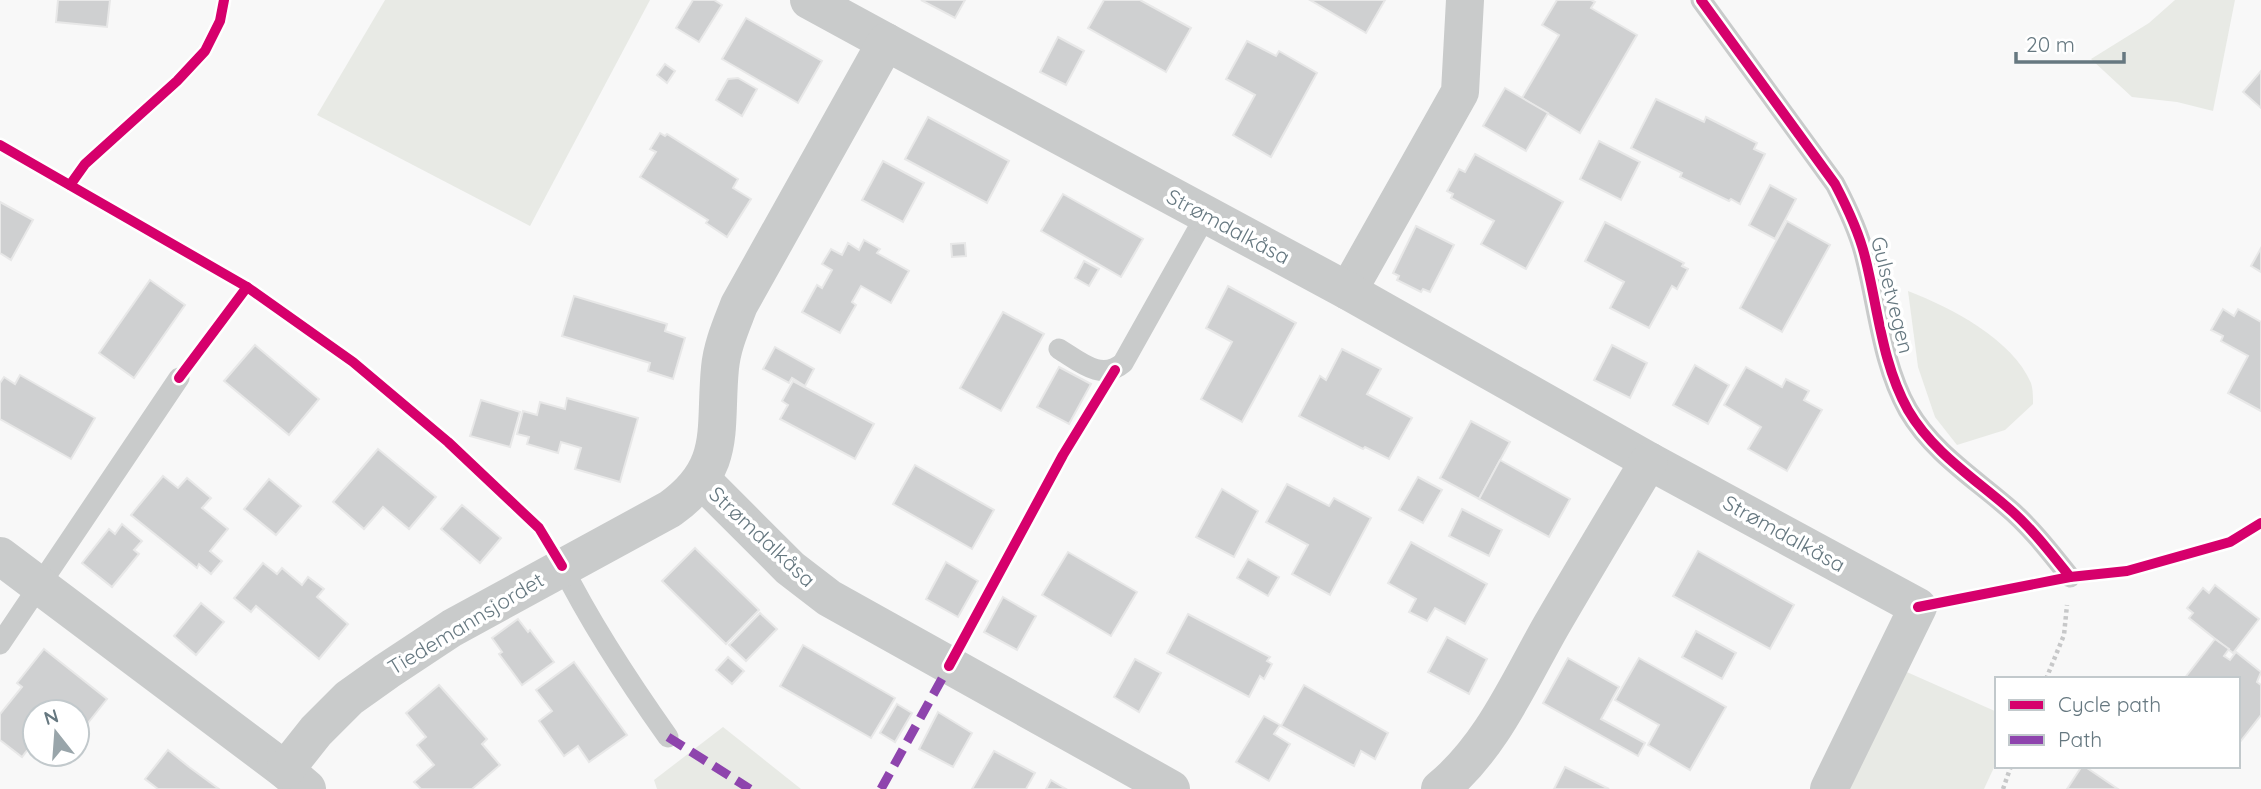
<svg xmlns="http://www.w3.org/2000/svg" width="2261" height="789" font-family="Quicksand,sans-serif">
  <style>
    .green { fill: #e8eae5 }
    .building { fill: #cfd0d1; stroke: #e8e8e8; stroke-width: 2 }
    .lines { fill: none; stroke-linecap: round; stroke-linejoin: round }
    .path { stroke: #c7c8c9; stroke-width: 4.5; stroke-dasharray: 3.5 3.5; stroke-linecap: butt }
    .service { stroke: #c9cbcb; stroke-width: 21 }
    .minor { stroke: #c9cbcb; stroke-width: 38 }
    .quiet { stroke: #8e44ad; stroke-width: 9; stroke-dasharray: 18 9; stroke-linecap: butt }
    .cycleway-casing { stroke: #fff; stroke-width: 15 }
    .cycleway { stroke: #d6006c; stroke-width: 10 }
    .labels { text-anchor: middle; stroke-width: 7; stroke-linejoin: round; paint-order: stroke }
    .street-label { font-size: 21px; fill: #667880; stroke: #fff }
  </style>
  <rect width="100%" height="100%" fill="#f8f8f8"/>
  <g class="green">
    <path d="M385,0H650L530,226L317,115Z"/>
    <path d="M2175,0H2235L2213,111L2177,102L2132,97L2091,59L2149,23Z"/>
    <path d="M1908,291C1950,307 2012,339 2031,383C2033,389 2033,398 2033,404L2005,430L1957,445L1935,417L1918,367Z"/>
    <path d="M1891,665L1997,712V761L1984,789H1831Z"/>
    <path d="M723,727L801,789H657L654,780Z"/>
  </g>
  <g class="building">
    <path d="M58,0H110L107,27L56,22Z"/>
    <path d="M693,0H714L722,5L699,42L676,28Z"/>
    <path d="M921,0H965L955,18Z"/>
    <path d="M1104,0H1140L1191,28L1166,72L1088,28Z"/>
    <path d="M1310,0H1385L1366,33Z"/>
    <path d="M1557,0H1591L1595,2L1591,8L1637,35L1580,133L1522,98L1559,35L1542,25Z"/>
    <path d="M746,18L822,61L798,103L722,59Z"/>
    <path d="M1058,37L1084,51L1066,85L1040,72Z"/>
    <path d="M1247,41L1276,56L1279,51L1317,73L1271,157L1233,135L1255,95L1226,79Z"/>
    <path d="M665,64L675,71L667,83L657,75Z"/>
    <path d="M2261,71V108L2243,92Z"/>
    <path d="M738,78L757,89L742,116L716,100L728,79Z"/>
    <path d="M1505,88L1548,113L1526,151L1483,126Z"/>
    <path d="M1656,99L1704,122L1706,117L1757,143L1754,149L1765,154L1740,204L1731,199L1729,201L1680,177L1682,173L1631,148Z"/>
    <path d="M928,117L1009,161L987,203L905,159Z"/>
    <path d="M660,133L665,136L667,134L738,179L733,188L751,199L727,237L706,223L708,220L640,177L656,152L650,149Z"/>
    <path d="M1599,141L1640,162L1621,200L1580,179Z"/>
    <path d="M1475,154L1563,202L1526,269L1481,244L1494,221L1451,198L1453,194L1447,191L1459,169L1465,172Z"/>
    <path d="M883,161L924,183L903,222L862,200Z"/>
    <path d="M1770,185L1796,199L1775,239L1749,225Z"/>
    <path d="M1063,194L1143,239L1121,277L1041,231Z"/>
    <path d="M0,202L33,220L11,260L0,253Z"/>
    <path d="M1787,221L1830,245L1782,332L1740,308Z"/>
    <path d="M1605,222L1684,263L1682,266L1688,269L1677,289L1672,286L1649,328L1610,308L1624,282L1585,261Z"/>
    <path d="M1416,226L1454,245L1430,292L1423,289L1421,292L1397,280L1399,276L1393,273Z"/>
    <path d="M864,240L880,249L877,253L909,271L891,303L861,286L852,302L856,305L840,333L802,312L817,285L822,288L832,270L822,264L831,249L842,255L848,243L859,250Z"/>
    <path d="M965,243L966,256L952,257L951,244Z"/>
    <path d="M2261,248V272L2251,266Z"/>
    <path d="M1084,261L1099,269L1089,286L1075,278Z"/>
    <path d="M150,280L185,305L134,378L99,353Z"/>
    <path d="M1228,286L1296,323L1242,422L1201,399L1232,342L1206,328Z"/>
    <path d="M574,296L667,324L665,331L685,338L673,379L648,371L650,363L562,336Z"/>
    <path d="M2223,309L2234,316L2238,309L2261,322V411L2228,393L2248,356L2221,341L2223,336L2211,330Z"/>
    <path d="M1003,312L1044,334L1001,411L960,388Z"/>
    <path d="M255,345L319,399L289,435L224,381Z"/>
    <path d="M1612,345L1647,363L1630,398L1594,380Z"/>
    <path d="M775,347L814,369L805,386L792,378L789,383L763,369Z"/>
    <path d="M1342,349L1381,369L1367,394L1412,418L1389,459L1365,447L1363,449L1299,416L1320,376L1326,380Z"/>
    <path d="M1695,365L1729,385L1708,424L1673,405Z"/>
    <path d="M1059,367L1091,384L1069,424L1037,407Z"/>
    <path d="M1746,367L1782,387L1786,379L1809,391L1804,400L1822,410L1787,471L1748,449L1761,427L1724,405Z"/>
    <path d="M20,375L95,418L71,459L0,419V383L4,377L15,384Z"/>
    <path d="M793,381L874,424L855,459L780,419L788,405L782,401Z"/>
    <path d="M567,398L638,418L620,482L575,469L581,448L561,442L558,453L527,444L529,437L517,434L523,411L537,415L540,402L565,409Z"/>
    <path d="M481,400L520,412L510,447L470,436Z"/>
    <path d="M1471,421L1510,442L1479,499L1440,478Z"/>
    <path d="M378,449L436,497L409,529L383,507L364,529L333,502Z"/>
    <path d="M1500,460L1570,499L1549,537L1479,499Z"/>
    <path d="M915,465L994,510L972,549L893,504Z"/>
    <path d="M163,476L178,488L187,478L211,498L202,508L228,529L210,551L222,561L211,574L199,564L197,568L131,515Z"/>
    <path d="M1418,477L1442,490L1423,523L1399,510Z"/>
    <path d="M269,479L301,506L276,535L244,509Z"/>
    <path d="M1287,484L1329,506L1334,498L1371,518L1330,595L1292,574L1308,545L1266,522Z"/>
    <path d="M1222,489L1258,511L1234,557L1196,537Z"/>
    <path d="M462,505L501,538L480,563L441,529Z"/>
    <path d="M1462,509L1502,530L1489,556L1449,536Z"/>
    <path d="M122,524L142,541L134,550L139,554L112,587L82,563L109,529L115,534Z"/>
    <path d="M1411,542L1487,584L1465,624L1435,608L1427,621L1409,612L1416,599L1388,583Z"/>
    <path d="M695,548L759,610L726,644L662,581Z"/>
    <path d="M1698,551L1794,605L1770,649L1673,596Z"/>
    <path d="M1068,552L1137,592L1111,636L1042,595Z"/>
    <path d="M1248,559L1279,577L1268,596L1237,578Z"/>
    <path d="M946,562L978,581L958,617L926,599Z"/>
    <path d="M263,563L277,574L282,568L302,585L308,577L324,589L317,597L348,624L319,659L256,606L251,612L234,598Z"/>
    <path d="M2215,585L2259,619L2233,653L2189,618L2193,613L2187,608L2203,588L2209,593Z"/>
    <path d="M1003,597L1036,616L1017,650L984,632Z"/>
    <path d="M201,603L224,622L196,655L174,636Z"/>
    <path d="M760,613L777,629L746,661L729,645Z"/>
    <path d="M1188,614L1270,657L1267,661L1272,664L1264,679L1260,676L1249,697L1167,653Z"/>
    <path d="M518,619L528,632L530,630L554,662L522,685L499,654L502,652L492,638Z"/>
    <path d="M1696,631L1736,653L1722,679L1682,657Z"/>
    <path d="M1447,637L1487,659L1469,694L1428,672Z"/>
    <path d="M2215,639L2229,649L2224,656L2230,660L2236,652L2261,672L2257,682L2261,685V715L2240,742L2238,679H2184Z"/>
    <path d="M803,645L895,698L871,738L780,686Z"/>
    <path d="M44,649L107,699L80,733L77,731V712H35V740L22,757L0,740V714L22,687L17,683Z"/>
    <path d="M728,657L744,671L732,684L716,670Z"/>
    <path d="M1568,658L1619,687L1601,719L1645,743L1638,756L1543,703Z"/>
    <path d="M1639,658L1726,707L1690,770L1648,745L1659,725L1615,700Z"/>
    <path d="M1135,659L1161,673L1139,712L1114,697Z"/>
    <path d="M574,662L627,735L589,762L578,746L564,756L539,721L552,711L536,690Z"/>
    <path d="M439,685L487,739L482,744L500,765L472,789H421L414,782L434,765L417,745L426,737L406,713Z"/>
    <path d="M1304,685L1388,733L1375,759L1361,751L1354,766L1281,726Z"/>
    <path d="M897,704L912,713L895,742L880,733Z"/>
    <path d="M938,712L972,733L953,767L919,749Z"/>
    <path d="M1264,716L1280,725L1274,734L1290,744L1269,781L1236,762Z"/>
    <path d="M168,750L189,767L219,789H158L145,779Z"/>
    <path d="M994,751L1035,773L1026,789H972Z"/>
    <path d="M2082,766H2084L2118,789H2067Z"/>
    <path d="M1565,767L1609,789H1554Z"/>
    <path d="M1051,780L1066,789H1046Z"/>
  </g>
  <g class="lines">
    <g class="path">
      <path d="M2046,679L2064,635L2067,605"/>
      <path d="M2003,789L2011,766"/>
    </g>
    <g class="service">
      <path d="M1701,0L1835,184C1847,207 1859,232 1865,257C1878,308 1882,364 1908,410C1932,451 1971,476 2006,506C2030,526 2050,552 2070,577"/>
      <path d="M1059,349C1079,361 1101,382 1123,363L1206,215"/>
      <path d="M562,566C592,626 629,682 668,737"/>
      <path d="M0,644L179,378"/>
    </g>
    <g class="minor">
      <path d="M809,0L886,42"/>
      <path d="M1348,291L1460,92L1465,0"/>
      <path d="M702,480L790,568L829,598L1171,789"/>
      <path d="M0,556L285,770L307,789"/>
      <path d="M285,770L316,731L349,698L387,671L452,628L670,509C728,468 714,429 720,368C722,346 731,326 739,305L886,42L1348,291L1649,461L1918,607L1829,789"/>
      <path d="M1440,789C1491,748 1519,682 1551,626C1583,571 1616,516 1649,461"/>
    </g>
    <g class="quiet">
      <path d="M668,737L750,789"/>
      <path d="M881,789L949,666"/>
    </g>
    <defs>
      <g id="cycleway">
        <path d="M1701,0L1835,184C1847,207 1859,232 1865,257C1878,308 1882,364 1908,410C1932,451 1971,476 2006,506C2030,526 2050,552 2070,577"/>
        <path d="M0,145L247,287L353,362L448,442L539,528L562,566"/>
        <path d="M70,185L85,164L177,81L205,51L220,21L224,0"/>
        <path d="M179,378L247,287"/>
        <path d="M1918,607L2070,577L2127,571L2230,542L2261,523"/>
        <path d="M949,666L1063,455L1115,370"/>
      </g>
    </defs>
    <use href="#cycleway" class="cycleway-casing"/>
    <use href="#cycleway" class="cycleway"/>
  </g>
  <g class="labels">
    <g class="street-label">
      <text transform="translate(1228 227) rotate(28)" y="7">Strømdalkåsa</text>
      <text transform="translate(1892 295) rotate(76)" y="7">Gulsetvegen</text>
      <text transform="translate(1784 534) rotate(29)" y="7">Strømdalkåsa</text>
      <text transform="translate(762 537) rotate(43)" y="7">Strømdalkåsa</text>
      <text transform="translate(466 624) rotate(-31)" y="7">Tiedemannsjordet</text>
    </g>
  </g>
  <rect x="1995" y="677" width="245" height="91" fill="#ffffff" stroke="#c2c9cc" stroke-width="2"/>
  <rect x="2009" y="700" width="35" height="10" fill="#d6006c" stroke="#c2c9cc" stroke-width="2"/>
  <text x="2058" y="712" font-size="21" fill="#667880">Cycle path</text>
  <rect x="2009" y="735" width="35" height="10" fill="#8e44ad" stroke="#c2c9cc" stroke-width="2"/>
  <text x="2058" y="747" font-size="21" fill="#667880">Path</text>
  <g transform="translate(56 733) rotate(343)"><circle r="33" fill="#ffffff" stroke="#c2c9cc" stroke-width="2"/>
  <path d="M0-5L12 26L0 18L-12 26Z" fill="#99a5aa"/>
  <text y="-10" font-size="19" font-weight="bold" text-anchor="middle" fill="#667880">N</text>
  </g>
  <path d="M2016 52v10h108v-10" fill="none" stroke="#667880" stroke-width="3.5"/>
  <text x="2026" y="52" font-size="21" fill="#667880" stroke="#ffffff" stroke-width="5" paint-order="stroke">20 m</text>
</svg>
